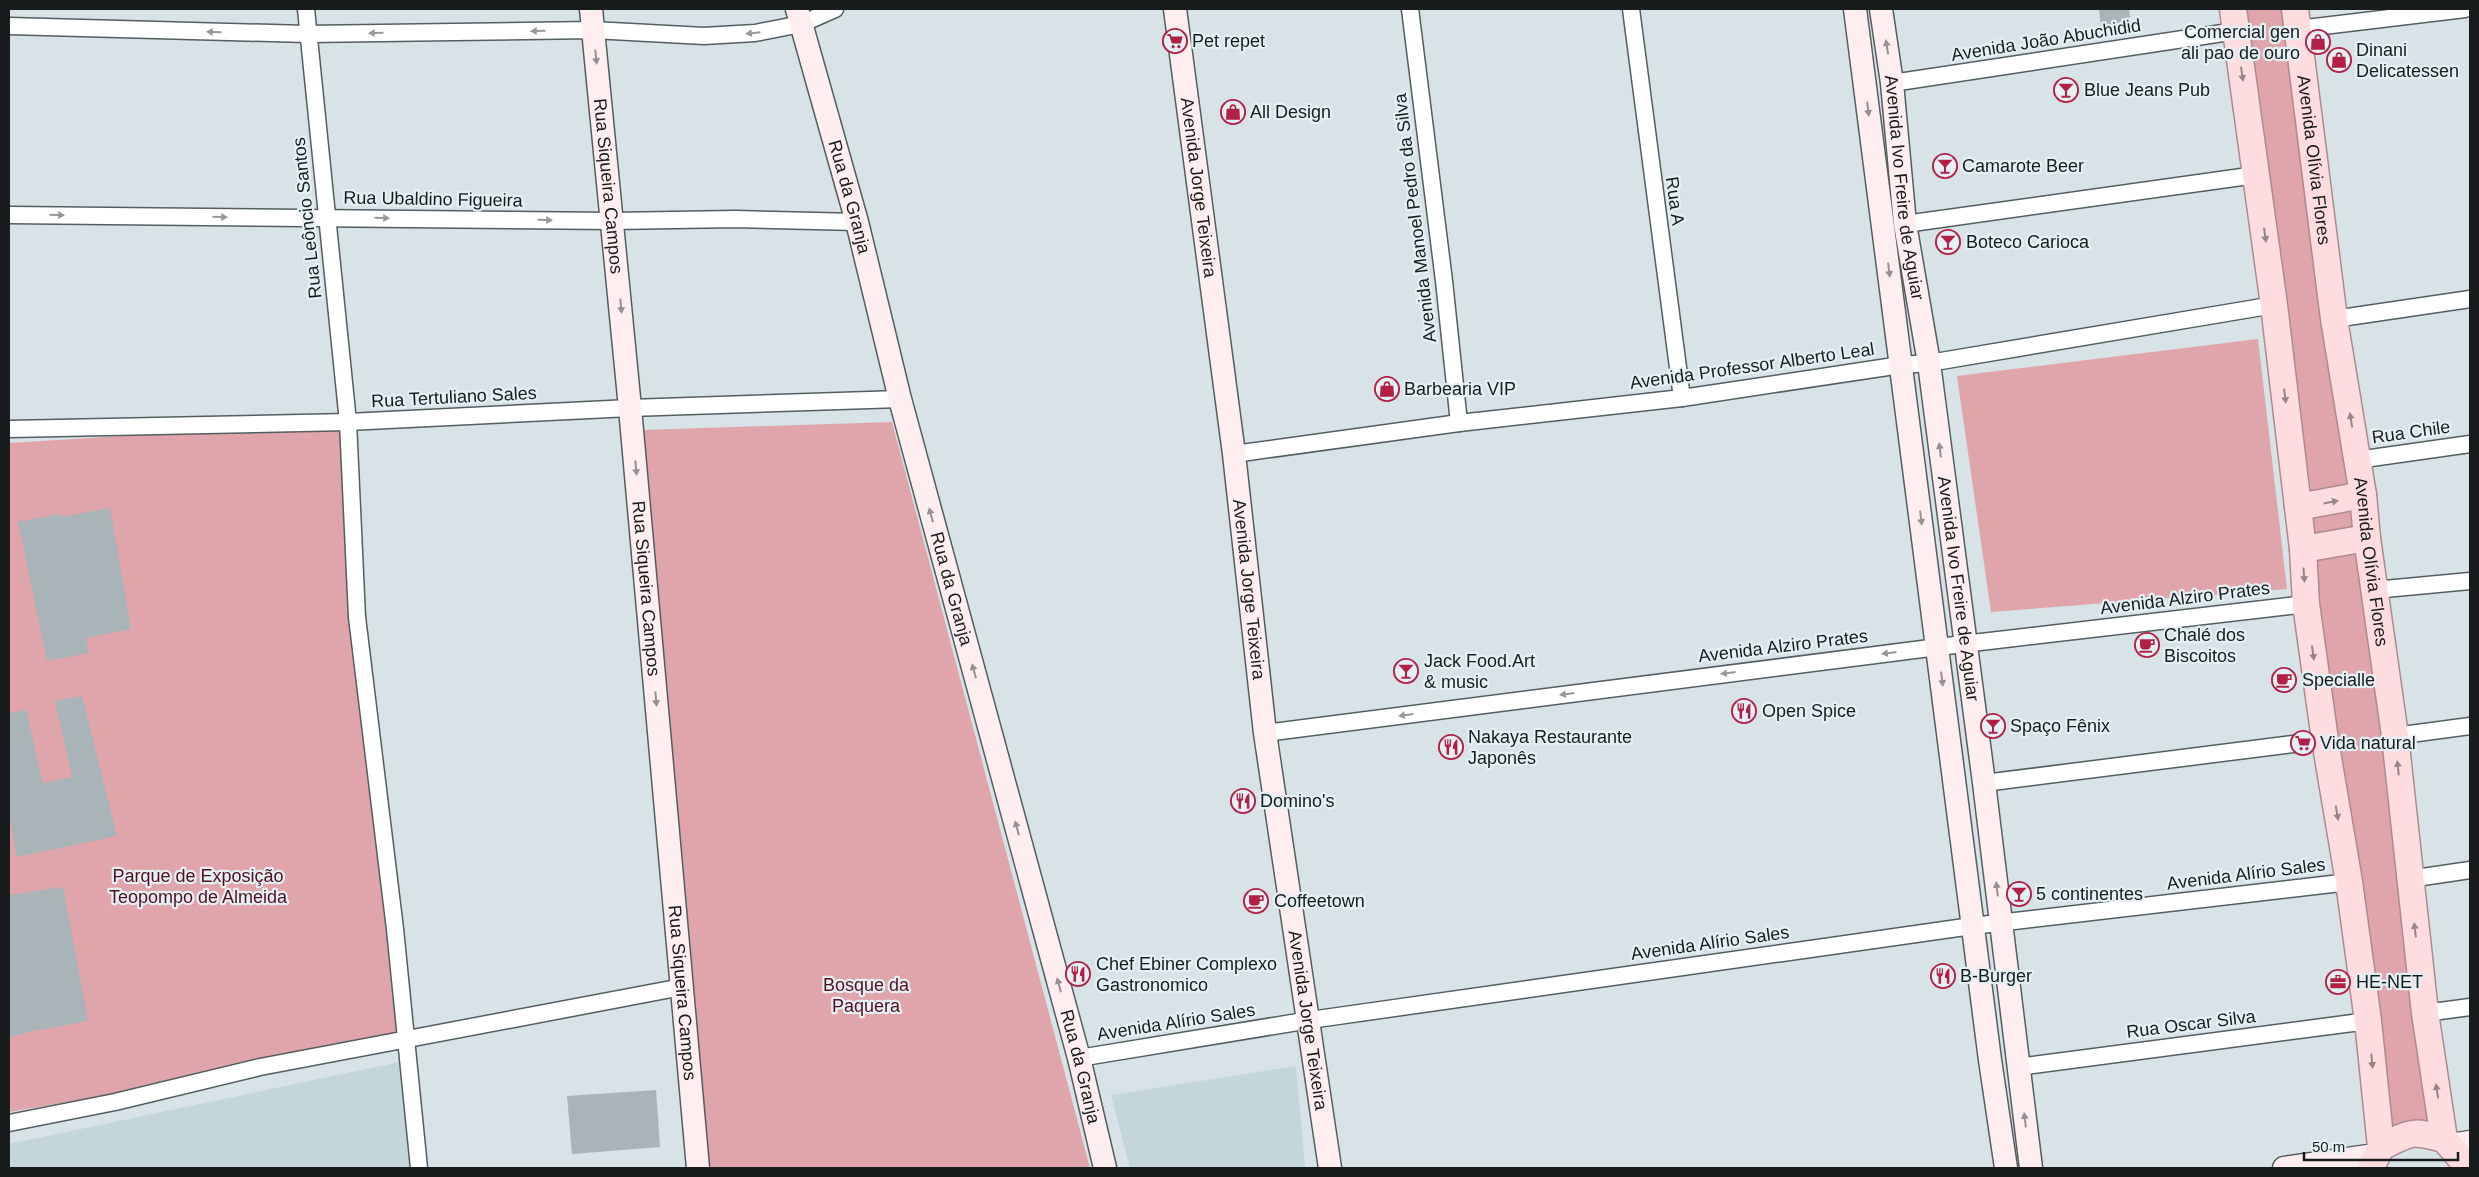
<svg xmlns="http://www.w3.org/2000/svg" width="2479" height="1177" font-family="Arial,sans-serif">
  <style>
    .built { fill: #c2d6dc }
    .green { fill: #dfa5aa }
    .building { fill: #a9b4b8 }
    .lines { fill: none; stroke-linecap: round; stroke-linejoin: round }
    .street-casing { stroke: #535e61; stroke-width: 19 }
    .secondary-casing { stroke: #535e61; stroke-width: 25 }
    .primary-casing { stroke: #ad8a8d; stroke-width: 29 }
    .street { stroke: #fff; stroke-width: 16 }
    .secondary { stroke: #feeeef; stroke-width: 22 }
    .primary { stroke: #fedcdf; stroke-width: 26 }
    .oneway { fill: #979999 }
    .oneway2 { fill: #969090 }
    .oneway3 { fill: #968688 }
    .labels { text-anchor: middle; stroke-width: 4.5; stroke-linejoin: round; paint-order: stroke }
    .poi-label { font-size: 18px; fill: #181c1d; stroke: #e4f0f4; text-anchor: start }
    .street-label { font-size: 18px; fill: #181c1d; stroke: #e4f0f4 }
    .park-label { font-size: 18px; fill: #560e1f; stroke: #e4f0f4 }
  </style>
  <rect width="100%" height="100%" fill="#d7e3e7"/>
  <g class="built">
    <path d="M409,1060L419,1168H9V1144Z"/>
    <path d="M1296,1066L1305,1168H1130L1111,1095Z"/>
  </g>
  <g class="green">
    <path d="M2235,9H2292L2444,1140L2379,1148Z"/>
    <path d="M2258,339L2287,589L1991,612L1957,376Z"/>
    <path d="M348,422L356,598L408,1044L9,1112V443Z"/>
    <path d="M892,422L1090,1168H710L641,430Z"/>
  </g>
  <g class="building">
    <path d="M2099,9H2129L2131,25L2101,28Z"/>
    <path d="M110,508L131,629L86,638L89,653L47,661L18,522L59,514L60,517Z"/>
    <path d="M82,696L117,836L17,857L9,813V713L26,710L43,783L72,777L55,701Z"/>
    <path d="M63,887L88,1021L28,1032L9,1038V895Z"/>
    <path d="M656,1090L660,1147L572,1154L567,1096Z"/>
  </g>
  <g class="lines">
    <defs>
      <g id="street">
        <path d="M306,9L348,422L357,617L395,929L419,1168"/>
        <path d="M1410,9L1444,281L1459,423"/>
        <path d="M1631,9L1682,398"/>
        <path d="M9,26L307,34L593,30L704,36L755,33L801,24L835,9"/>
        <path d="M2298,29L2465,9"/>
        <path d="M1892,83L2236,31"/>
        <path d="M9,215L613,221L735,219L857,222"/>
        <path d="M1905,224L2256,175"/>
        <path d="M2334,319L2470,299"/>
        <path d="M9,429L348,422L630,408L900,399"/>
        <path d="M1234,454L1459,423L1682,398L1901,365L1929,363L2274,305"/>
        <path d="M2357,460L2470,444"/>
        <path d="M2374,590L2470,581"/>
        <path d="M1265,733L1938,647L2306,604"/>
        <path d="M2395,736L2470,726"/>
        <path d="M1984,783L2325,740"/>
        <path d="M2409,879L2470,870"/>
        <path d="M2425,1013L2470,1007"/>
        <path d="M1079,1058L1310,1020L1972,926L2349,882"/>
        <path d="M2018,1067L2368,1021"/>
        <path d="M9,1123L115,1102L260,1067L682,987"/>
      </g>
      <g id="secondary">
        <path id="s1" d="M591,9L630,408L698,1168"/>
        <path id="s2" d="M797,9L857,222L900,399L1079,1058L1105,1168"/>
        <path id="s3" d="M1175,9L1234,454L1265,733L1330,1168"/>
        <path d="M1855,9L1990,1060L2006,1168"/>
        <path id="s4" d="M1881,9L1892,83L1905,224L1929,363L1984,783L2031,1168"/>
        <path d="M2450,1145L2470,1142"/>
        <path d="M2284,1168L2375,1155"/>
      </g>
      <g id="primary">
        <path d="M2233,9L2274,305L2303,549L2306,604L2325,740L2349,882L2368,1021L2381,1147L2371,1168"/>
        <path id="s5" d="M2295,9L2334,319L2363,495L2367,538L2395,736L2425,1013L2444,1139L2463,1161L2464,1168"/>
        <path d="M2298,507L2363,495"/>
        <path d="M2303,549L2367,538"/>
        <path d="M2381,1147C2411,1132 2412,1130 2444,1139"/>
      </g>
    </defs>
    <use href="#street" class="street-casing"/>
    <use href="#secondary" class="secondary-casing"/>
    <use href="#primary" class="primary-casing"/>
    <use href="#street" class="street"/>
    <use href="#secondary" class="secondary"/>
    <use href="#primary" class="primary"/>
  </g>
  <defs><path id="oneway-solid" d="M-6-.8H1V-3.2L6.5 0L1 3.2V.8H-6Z" transform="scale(1.25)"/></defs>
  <g class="oneway">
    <use href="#oneway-solid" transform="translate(538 31) rotate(179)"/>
    <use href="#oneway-solid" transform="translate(214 32) rotate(-178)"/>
    <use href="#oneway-solid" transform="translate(376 33) rotate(179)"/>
    <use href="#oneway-solid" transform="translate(753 33) rotate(174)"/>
    <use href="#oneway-solid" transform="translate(57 215) rotate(1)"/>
    <use href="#oneway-solid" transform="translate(220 217) rotate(1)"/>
    <use href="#oneway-solid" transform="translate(382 218) rotate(1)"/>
    <use href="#oneway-solid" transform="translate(545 220) rotate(1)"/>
    <use href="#oneway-solid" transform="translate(1889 653) rotate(173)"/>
    <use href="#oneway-solid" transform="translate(1728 673) rotate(173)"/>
    <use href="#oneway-solid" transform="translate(1567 694) rotate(173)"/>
    <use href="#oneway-solid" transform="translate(1406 715) rotate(173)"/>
  </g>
  <g class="oneway2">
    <use href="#oneway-solid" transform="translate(1887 47) rotate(-99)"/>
    <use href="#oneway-solid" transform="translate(596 57) rotate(84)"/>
    <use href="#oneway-solid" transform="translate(1868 109) rotate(83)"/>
    <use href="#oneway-solid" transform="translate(1889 270) rotate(83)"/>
    <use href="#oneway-solid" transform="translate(621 306) rotate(85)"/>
    <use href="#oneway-solid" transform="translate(1940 450) rotate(-97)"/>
    <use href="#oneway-solid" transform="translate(636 468) rotate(85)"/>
    <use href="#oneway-solid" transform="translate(931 515) rotate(-105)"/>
    <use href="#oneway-solid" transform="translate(1921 518) rotate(83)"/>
    <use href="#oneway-solid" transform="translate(974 671) rotate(-105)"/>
    <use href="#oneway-solid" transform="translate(1942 679) rotate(83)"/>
    <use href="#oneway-solid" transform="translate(656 699) rotate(85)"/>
    <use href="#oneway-solid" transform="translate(1017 828) rotate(-105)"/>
    <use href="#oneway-solid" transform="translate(1997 889) rotate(-97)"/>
    <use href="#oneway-solid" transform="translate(1059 985) rotate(-105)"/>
    <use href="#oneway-solid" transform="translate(2025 1120) rotate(-97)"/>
  </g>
  <g class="oneway3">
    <use href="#oneway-solid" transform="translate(2242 74) rotate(82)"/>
    <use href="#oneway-solid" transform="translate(2265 235) rotate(82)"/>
    <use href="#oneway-solid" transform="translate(2285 396) rotate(83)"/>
    <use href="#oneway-solid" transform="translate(2351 420) rotate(-99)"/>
    <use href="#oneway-solid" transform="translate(2331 502) rotate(-11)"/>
    <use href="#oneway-solid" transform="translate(2304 575) rotate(86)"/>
    <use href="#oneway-solid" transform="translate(2313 653) rotate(82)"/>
    <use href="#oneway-solid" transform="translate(2398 768) rotate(-96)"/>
    <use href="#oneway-solid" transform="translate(2337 813) rotate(80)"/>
    <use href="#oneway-solid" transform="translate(2415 930) rotate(-97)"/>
    <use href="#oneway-solid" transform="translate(2372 1061) rotate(84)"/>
    <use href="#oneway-solid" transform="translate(2437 1091) rotate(-99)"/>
  </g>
  <defs>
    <symbol id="supermarket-ring" viewBox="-11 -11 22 22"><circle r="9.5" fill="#e4f0f4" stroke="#b22045" stroke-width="1.5"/><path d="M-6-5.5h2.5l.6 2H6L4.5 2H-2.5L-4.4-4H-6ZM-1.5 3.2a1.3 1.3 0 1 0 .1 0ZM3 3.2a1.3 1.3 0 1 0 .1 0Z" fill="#b22045"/></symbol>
    <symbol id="shop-ring" viewBox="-11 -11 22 22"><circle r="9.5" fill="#e4f0f4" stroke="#b22045" stroke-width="1.5"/><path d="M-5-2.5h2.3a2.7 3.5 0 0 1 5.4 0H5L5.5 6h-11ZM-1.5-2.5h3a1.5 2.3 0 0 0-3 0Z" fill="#b22045"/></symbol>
    <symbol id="bar-ring" viewBox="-11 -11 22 22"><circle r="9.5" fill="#e4f0f4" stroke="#b22045" stroke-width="1.5"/><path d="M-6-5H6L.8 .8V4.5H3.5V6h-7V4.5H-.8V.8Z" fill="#b22045"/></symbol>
    <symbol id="cafe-ring" viewBox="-11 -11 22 22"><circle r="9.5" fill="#e4f0f4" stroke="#b22045" stroke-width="1.5"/><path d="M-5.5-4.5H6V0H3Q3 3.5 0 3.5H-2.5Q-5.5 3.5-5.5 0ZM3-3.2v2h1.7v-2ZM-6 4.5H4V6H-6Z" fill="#b22045"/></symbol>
    <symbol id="restaurant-ring" viewBox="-11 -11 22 22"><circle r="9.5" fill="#e4f0f4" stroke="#b22045" stroke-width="1.5"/><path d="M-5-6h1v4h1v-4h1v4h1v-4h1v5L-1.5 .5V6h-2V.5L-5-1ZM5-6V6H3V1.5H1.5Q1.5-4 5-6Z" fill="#b22045"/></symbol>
    <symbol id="office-ring" viewBox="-11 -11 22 22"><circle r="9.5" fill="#e4f0f4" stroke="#b22045" stroke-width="1.5"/><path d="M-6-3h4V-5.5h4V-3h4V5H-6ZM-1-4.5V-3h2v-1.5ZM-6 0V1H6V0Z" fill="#b22045"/></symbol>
  </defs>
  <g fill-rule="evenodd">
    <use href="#supermarket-ring" x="1161" y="27" width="28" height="28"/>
    <use href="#shop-ring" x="2304" y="28" width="28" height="28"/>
    <use href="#shop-ring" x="2325" y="46" width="28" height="28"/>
    <use href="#bar-ring" x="2052" y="76" width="28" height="28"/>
    <use href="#shop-ring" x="1219" y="98" width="28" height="28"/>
    <use href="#bar-ring" x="1931" y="152" width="28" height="28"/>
    <use href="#bar-ring" x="1934" y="228" width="28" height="28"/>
    <use href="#shop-ring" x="1373" y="375" width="28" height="28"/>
    <use href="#cafe-ring" x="2133" y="631" width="28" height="28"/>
    <use href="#bar-ring" x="1392" y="657" width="28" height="28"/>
    <use href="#cafe-ring" x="2270" y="666" width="28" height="28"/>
    <use href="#restaurant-ring" x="1730" y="697" width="28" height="28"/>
    <use href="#bar-ring" x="1979" y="712" width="28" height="28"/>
    <use href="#supermarket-ring" x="2289" y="729" width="28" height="28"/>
    <use href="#restaurant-ring" x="1437" y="733" width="28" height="28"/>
    <use href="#restaurant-ring" x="1229" y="787" width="28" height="28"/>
    <use href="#bar-ring" x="2005" y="880" width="28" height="28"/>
    <use href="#cafe-ring" x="1242" y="887" width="28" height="28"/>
    <use href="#restaurant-ring" x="1064" y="960" width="28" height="28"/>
    <use href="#restaurant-ring" x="1929" y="962" width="28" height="28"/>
    <use href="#office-ring" x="2324" y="968" width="28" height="28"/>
  </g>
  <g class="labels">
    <g class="poi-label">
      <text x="2300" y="38" text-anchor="end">Comercial gen<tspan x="2300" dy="21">ali pao de ouro</tspan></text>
      <text x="1192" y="47">Pet repet</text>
      <text x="2356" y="56">Dinani<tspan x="2356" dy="21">Delicatessen</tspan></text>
      <text x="2084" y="96">Blue Jeans Pub</text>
      <text x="1250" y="118">All Design</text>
      <text x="1962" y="172">Camarote Beer</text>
      <text x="1966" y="248">Boteco Carioca</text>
      <text x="1404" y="395">Barbearia VIP</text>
      <text x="2164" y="641">Chalé dos<tspan x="2164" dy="21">Biscoitos</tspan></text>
      <text x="1424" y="667">Jack Food.Art<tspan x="1424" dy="21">&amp; music</tspan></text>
      <text x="2302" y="686">Specialle</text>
      <text x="1762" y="717">Open Spice</text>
      <text x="2010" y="732">Spaço Fênix</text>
      <text x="1468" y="743">Nakaya Restaurante<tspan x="1468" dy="21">Japonês</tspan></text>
      <text x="2320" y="749">Vida natural</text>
      <text x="1260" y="807">Domino's</text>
      <text x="2036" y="900">5 continentes</text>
      <text x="1274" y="907">Coffeetown</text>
      <text x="1096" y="970">Chef Ebiner Complexo<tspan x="1096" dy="21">Gastronomico</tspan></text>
      <text x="1960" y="982">B-Burger</text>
      <text x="2356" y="988">HE-NET</text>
    </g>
    <g class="street-label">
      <text transform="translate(2046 40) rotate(-9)" y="6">Avenida João Abuchidid</text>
      <text dy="6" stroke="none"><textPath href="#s5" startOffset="152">Avenida Olívia Flores</textPath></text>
      <text dy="6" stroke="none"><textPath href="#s1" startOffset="178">Rua Siqueira Campos</textPath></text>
      <text dy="6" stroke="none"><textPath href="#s3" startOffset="180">Avenida Jorge Teixeira</textPath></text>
      <text dy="6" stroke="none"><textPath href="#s4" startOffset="180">Avenida Ivo Freire de Aguiar</textPath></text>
      <text dy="6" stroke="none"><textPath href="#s2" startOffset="195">Rua da Granja</textPath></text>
      <text transform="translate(433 199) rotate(1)" y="6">Rua Ubaldino Figueira</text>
      <text transform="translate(1675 201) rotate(82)" y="6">Rua A</text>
      <text transform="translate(307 218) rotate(-96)" y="6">Rua Leôncio Santos</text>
      <text transform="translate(1415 218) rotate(-97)" y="6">Avenida Manoel Pedro da Silva</text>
      <text transform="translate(1752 366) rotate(-8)" y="6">Avenida Professor Alberto Leal</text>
      <text transform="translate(454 397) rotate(-3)" y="6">Rua Tertuliano Sales</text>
      <text transform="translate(2411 432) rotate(-8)" y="6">Rua Chile</text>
      <text dy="6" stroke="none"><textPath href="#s5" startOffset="558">Avenida Olívia Flores</textPath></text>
      <text dy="6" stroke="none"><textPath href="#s1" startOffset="582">Rua Siqueira Campos</textPath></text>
      <text dy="6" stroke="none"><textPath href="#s2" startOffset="600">Rua da Granja</textPath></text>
      <text dy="6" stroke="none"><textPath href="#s4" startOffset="585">Avenida Ivo Freire de Aguiar</textPath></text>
      <text dy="6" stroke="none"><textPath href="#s3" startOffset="585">Avenida Jorge Teixeira</textPath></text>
      <text transform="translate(2185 598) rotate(-7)" y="6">Avenida Alziro Prates</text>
      <text transform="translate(1783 646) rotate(-7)" y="6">Avenida Alziro Prates</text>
      <text transform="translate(2246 874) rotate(-7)" y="6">Avenida Alírio Sales</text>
      <text transform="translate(1710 943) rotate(-8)" y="6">Avenida Alírio Sales</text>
      <text dy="6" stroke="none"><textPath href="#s1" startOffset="988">Rua Siqueira Campos</textPath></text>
      <text dy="6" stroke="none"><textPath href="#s3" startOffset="1020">Avenida Jorge Teixeira</textPath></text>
      <text transform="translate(1176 1022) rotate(-9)" y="6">Avenida Alírio Sales</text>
      <text transform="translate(2191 1024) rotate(-7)" y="6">Rua Oscar Silva</text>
      <text dy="6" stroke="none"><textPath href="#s2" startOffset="1095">Rua da Granja</textPath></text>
    </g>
    <g class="park-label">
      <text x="198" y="882">Parque de Exposição<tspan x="198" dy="21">Teopompo de Almeida</tspan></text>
      <text x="866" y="991">Bosque da<tspan x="866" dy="21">Paquera</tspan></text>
    </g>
  </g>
  <rect width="2479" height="1177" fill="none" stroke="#181c1d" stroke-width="20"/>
  <path d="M2304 1152v8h154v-8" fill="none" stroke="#181c1d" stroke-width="2.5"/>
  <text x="2312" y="1152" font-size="15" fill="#181c1d" stroke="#e4f0f4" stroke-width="4" paint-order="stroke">50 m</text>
</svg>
